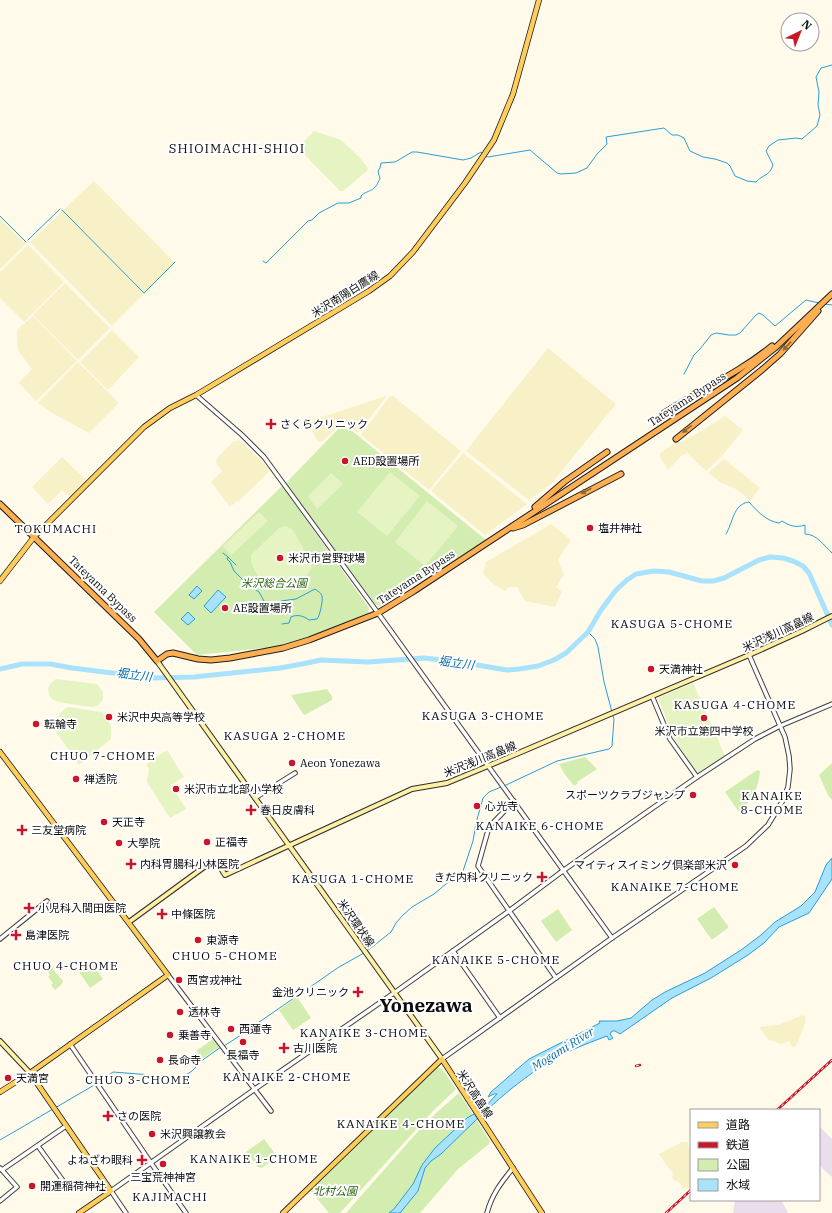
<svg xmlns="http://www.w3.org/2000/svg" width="832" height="1213" font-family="'IBM Plex Serif','Noto Sans JP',serif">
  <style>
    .industrial { fill: #eadeec }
    .farmland { fill: #f8f1c7 }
    .green { fill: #d3edb0 }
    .pitch { fill: #e6f4c3 }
    .water { fill: #a9e2fc; stroke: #289edb }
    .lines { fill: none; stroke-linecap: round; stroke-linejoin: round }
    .stream { stroke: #289edb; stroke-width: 1 }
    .river { stroke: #a9e2fc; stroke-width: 5 }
    .tertiary-casing { stroke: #3f3f3f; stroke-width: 5.5 }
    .secondary-casing { stroke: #2e2e2e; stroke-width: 6 }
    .primary-casing { stroke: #1d1d1d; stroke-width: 6 }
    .trunk-casing { stroke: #1d1d1d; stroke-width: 7 }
    .tertiary { stroke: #fff; stroke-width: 3.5 }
    .secondary { stroke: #fff0a5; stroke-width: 4 }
    .primary { stroke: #ffcd5a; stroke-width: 4.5 }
    .trunk { stroke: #ffaf51; stroke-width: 5 }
    .rail-casing { stroke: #c91629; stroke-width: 2.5 }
    .rail { stroke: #fff; stroke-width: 1; stroke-dasharray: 3; stroke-linecap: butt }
    .oneway { fill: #926632 }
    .poi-dot { fill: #c91629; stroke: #fff; stroke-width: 1.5 }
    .labels { text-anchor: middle; stroke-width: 4; stroke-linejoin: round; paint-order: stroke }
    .street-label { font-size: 11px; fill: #0c0c0c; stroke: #fff }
    .poi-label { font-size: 11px; fill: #0c0c0c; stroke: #fff; text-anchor: start }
    .park-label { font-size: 11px; font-style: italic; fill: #2c6916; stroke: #fff }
    .neighbourhood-label { font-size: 12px; letter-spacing: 1px; fill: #0c0c0c; stroke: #fff }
    .water-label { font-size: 12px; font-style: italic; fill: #096da9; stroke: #fff }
    .quarter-label { font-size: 13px; letter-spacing: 1px; fill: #0c0c0c; stroke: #fff }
    .town-label { font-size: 19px; font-weight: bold; fill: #0c0c0c; stroke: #fff }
  </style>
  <rect width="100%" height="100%" fill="#fffaea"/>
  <g class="industrial">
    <path d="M819,1126L832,1139V1177L819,1165Z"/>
    <path d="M735,1200H781L788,1212L786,1213H733Z"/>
  </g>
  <g class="farmland">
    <path d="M94,181L175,263L112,326L30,242Z"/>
    <path d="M0,218L26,244L0,269Z"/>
    <path d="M28,245L64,282L24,322L0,298V272Z"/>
    <path d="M65,283L110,328L78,360L33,315Z"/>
    <path d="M33,316L77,361L36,401L19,383L32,369L18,350L17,330Z"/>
    <path d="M112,330L139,357L108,390L80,362Z"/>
    <path d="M548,348L616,404L552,483L529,500L466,451Z"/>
    <path d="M78,362L119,403L89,433L52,413L38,403Z"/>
    <path d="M386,396V397L358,433L343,421L322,442H318L307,422Z"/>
    <path d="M390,396H393L461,451L429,490L361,435Z"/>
    <path d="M725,416L743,430L721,457L706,471L687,453L681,456L668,470L660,457V453L676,442H681L703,430Z"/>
    <path d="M239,440L261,460L270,471L238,502L237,501L230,507L211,482L222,471L216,463L217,458L233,442Z"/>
    <path d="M463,453L527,504L485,535L431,491Z"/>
    <path d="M62,457L87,481L71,497L62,490L48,504L32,487Z"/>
    <path d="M724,459L760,488L750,500L736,489L720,482L708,473Z"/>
    <path d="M551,524L571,540L558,560L564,575L556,587L562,592L555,607L525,601L517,587H509L505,591L492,583L483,573L486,562Z"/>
    <path d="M803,1015L806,1017L805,1024L797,1044L793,1048L789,1041L781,1044L769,1040L759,1027L778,1025Z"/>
    <path d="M682,1142H688L691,1165V1187L687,1188H682L680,1183L674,1180L672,1177L673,1173L667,1166L659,1154Z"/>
  </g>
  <g class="green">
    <path d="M342,425L346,426L486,540L381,606L375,604L286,483Z"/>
    <path d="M282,486L369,608L368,613L326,631L284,646L197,655L154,612Z"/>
    <path d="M327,689L332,696V700L305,715L303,714L291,695Z"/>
    <path d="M585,757L597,769L577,782L578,783L574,786L564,773L559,764Z"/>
    <path d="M832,763V800L828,795L819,775Z"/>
    <path d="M757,770L760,771C759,788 751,801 739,812L725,792Z"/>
    <path d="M714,907L728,926V928L713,939H711L697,919Z"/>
    <path d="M558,909L572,930L556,942L541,921Z"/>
    <path d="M91,962L103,979L90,988L79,972Z"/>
    <path d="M51,967L63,981L62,984L55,990L51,985L53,983L48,977L50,975L47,970Z"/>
    <path d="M297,997L311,1018L293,1030L279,1010Z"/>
    <path d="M213,1039L219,1047L202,1059L196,1051Z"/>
    <path d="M436,1067L443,1070L456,1089L433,1111L340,1213H329L310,1190Z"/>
    <path d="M459,1093L490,1141L489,1144L458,1169L420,1213H346L413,1137L436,1113Z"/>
    <path d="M264,1139L276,1155L275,1158L262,1168L258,1167L246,1152Z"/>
  </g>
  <g class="pitch">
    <path d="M314,131L341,140L359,157L368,168L367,171L343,191H340L299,149V146Z"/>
    <path d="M390,472L420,496L387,536L357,512Z"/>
    <path d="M331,473L343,484L317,509L308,496Z"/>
    <path d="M427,501L458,526L425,566L395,542Z"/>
    <path d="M259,512L268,521L231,555L223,546Z"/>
    <path d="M285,526L290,528L293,530L311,562C313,568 310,571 306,576C291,594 263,590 254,569C251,563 250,559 252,554L279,528Z"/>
    <path d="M56,679L97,684L103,692V699L98,706L92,707L58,702L52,699L49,695L48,688L51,683Z"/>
    <path d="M693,683L725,756L700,773H697L674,738L658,698Z"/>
    <path d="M68,707L101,712C111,720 112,727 111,739L79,765L54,729C57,719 58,712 68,707Z"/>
    <path d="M167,750L184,777L171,785L186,809L170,818L147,782L149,769L146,764Z"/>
  </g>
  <g class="water">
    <path d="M197,586L202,591L194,599L189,595Z"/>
    <path d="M218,590L226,597L211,613L204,606Z"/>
    <path d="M188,612L195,619L188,625L181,619Z"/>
    <path d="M832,858V879L809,913L779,927L764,943L748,955L711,978L672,998L620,1034L615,1031H612L610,1034L613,1038L609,1040L607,1036C583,1045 559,1054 538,1069C502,1093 472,1124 441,1154L431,1161L425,1168L418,1191L400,1213H389L394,1209L413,1184L422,1165L435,1148L467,1118L483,1109L497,1094H494L488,1097L491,1092L529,1059L600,1023L599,1021H617L631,1018L652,1000L665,992L705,973L741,950L761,935L775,922L801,906L815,892L826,865Z"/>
  </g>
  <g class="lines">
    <g class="stream">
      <path d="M486,156L488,157L530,150L557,173L561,174L576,173L587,168L597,154L607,144L606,137L664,128L672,135H678L684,138L689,149L690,151L703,157L715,159L727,163L730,166L735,176L747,181L756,182C763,174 769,177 773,165L766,151L769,146L778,140L796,138L802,139L817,126L820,115L818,105L819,92L816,77L821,68L832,65"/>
      <path d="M62,210L144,293L175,262"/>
      <path d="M0,216L26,242"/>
      <path d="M28,240L60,209"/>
      <path d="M263,261L266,263L308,221L312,220L319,213L338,203H349L361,198V196C365,191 372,192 376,186C378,184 378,181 380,179L378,171L380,168L381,163L395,162L412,152H417L463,160L471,158L481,152L482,153"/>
      <path d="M824,304L832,305"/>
      <path d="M684,374L694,355L700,349L711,335L716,333L729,335H736L740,333L756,315L759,313L763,315L775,326L806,300L819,303"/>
      <path d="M726,534C733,523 733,504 749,502C757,511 766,521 779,523L782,521C790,526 796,528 805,525V534C817,534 824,546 832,553"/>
      <path d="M223,553L228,557L227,559L230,562L234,571L248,585L259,592L264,601L276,610L278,604L281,601L296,599L315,589C317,591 321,592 322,596C323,600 320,616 317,619L309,620C304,616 297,614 291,617L289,623L282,624"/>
      <path d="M228,557L236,565"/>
      <path d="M588,632L595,639L598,647L604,682L612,712"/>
      <path d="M504,786L557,761L609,749L612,746L614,719L613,716"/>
      <path d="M367,951L391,932L396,923L402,916L412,907L434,894L446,884L462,874L473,841L476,823L483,798L489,792L501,787"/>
      <path d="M224,1046L244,1033L249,1032L252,1027L339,967L364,953"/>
      <path d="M98,1082L113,1072L164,1076L171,1080L177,1081L192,1071L204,1059L221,1047"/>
      <path d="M55,1108L96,1084"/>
      <path d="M0,1140L53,1109"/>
    </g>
    <path class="river" d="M0,669L22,664H50L72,668L153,678L194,677L280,668L302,664L321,660L368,662L424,658L459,662L507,670L519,669L538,666L554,660L566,653L588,632L601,610L616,590L627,580L636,574L654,571L669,572L702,581H713L724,578L759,560L770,557L783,558L793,561L803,566L809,573L832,625"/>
    <defs>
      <g id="tertiary">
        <path d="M196,395L242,435L264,457L378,613L612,938"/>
        <path d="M652,696L670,739L697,777"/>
        <path d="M255,798L295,773"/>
        <path d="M514,801L489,827L478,866L556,978"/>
        <path d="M0,939L47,901"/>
        <path d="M453,951L500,1018"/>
        <path d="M168,975L271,1111"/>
        <path d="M70,1044L151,1163L186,1213"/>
        <path d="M442,1059L612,938L746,846L768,825L782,802L788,787L790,769L789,756L785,737L749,655"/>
        <path d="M38,1146L69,1189"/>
        <path d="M0,1168L17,1187L0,1201"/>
        <path d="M2,1170L66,1126"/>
        <path d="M126,1213L111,1191L255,1089L394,993L509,911L564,870L697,777L755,739L780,726L832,704"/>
        <path d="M487,1213C492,1194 501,1183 513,1168"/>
      </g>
      <g id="secondary">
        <path d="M157,661L442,1059"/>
        <path d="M129,922L211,862H217L225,875L412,789L447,783L488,766L749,655L802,631L832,616"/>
        <path d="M0,1041L30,1073"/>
      </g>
      <g id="primary">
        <path d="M0,581L34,537L144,427L170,408L196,395L369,291L390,276L413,252L465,183L494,140L513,94L539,0"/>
        <path d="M0,752L168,975L30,1073L0,1092"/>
        <path d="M30,1073L111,1191L79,1213"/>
        <path d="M283,1213L442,1059L542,1213"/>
      </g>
      <g id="trunk">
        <path d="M664,413C700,390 739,373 772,346"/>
        <path d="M676,439L763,369L780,354L818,311"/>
        <path d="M0,504L139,639L157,661L167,654L173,653L198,659L211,660L230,658L283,648L309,640L378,613L414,591L737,378L776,347L832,294"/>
        <path d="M535,507L564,482L607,452"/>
        <path d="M513,528L523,525L621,474"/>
      </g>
    </defs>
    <use href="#tertiary" class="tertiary-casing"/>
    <use href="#secondary" class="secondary-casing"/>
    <use href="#primary" class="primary-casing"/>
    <use href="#trunk" class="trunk-casing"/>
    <use href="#tertiary" class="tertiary"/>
    <use href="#secondary" class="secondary"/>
    <use href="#primary" class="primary"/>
    <use href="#trunk" class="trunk"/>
    <defs>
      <g id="rail">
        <path d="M636,1066L640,1065"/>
        <path d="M777,1110L832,1060"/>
        <path d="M666,1213L691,1190"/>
      </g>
    </defs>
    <use href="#rail" class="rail-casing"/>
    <use href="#rail" class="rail"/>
  </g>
  <defs><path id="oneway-solid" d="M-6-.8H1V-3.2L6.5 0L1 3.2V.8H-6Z"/></defs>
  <g class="oneway">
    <use href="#oneway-solid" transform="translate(787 346) rotate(133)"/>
    <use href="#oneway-solid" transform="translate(687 429) rotate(143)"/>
    <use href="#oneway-solid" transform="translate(586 491) rotate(153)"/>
  </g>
  <g class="poi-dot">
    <path d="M269 418h4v4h4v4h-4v4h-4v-4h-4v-4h4z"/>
    <circle cx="345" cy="461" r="4"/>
    <circle cx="590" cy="528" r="4"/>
    <circle cx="280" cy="558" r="4"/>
    <circle cx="225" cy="608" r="4"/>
    <circle cx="651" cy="669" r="4"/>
    <circle cx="109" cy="717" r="4"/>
    <circle cx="704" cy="718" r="4"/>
    <circle cx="36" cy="724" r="4"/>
    <circle cx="292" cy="763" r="4"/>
    <circle cx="76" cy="779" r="4"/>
    <circle cx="176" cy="789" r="4"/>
    <circle cx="693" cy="795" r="4"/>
    <circle cx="477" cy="806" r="4"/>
    <path d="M249 804h4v4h4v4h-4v4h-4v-4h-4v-4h4z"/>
    <circle cx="104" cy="822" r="4"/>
    <path d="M20 824h4v4h4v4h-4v4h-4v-4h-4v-4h4z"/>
    <circle cx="207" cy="842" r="4"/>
    <circle cx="119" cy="843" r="4"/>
    <path d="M129 858h4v4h4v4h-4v4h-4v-4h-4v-4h4z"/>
    <circle cx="735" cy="865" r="4"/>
    <path d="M540 871h4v4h4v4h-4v4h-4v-4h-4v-4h4z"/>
    <path d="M27 902h4v4h4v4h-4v4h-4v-4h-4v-4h4z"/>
    <path d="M160 908h4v4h4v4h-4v4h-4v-4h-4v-4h4z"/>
    <path d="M14 929h4v4h4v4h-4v4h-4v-4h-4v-4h4z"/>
    <circle cx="198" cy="940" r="4"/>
    <circle cx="179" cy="980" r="4"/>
    <path d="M356 986h4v4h4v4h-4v4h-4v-4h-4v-4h4z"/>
    <circle cx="180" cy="1012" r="4"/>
    <circle cx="231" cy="1029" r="4"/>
    <circle cx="170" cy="1035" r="4"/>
    <circle cx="243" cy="1042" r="4"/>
    <path d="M282 1042h4v4h4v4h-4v4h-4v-4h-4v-4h4z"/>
    <circle cx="160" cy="1060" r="4"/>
    <circle cx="8" cy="1078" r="4"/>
    <path d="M106 1110h4v4h4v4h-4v4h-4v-4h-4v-4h4z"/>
    <circle cx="152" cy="1134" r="4"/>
    <path d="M140 1154h4v4h4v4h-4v4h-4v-4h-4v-4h4z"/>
    <circle cx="163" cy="1164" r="4"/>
    <circle cx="32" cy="1186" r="4"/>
  </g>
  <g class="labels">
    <g class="street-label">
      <text transform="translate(345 294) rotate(-32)" y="4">米沢南陽白鷹線</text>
      <text transform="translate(687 399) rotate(-33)" y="4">Tateyama Bypass</text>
      <text transform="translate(416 577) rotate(-33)" y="4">Tateyama Bypass</text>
      <text transform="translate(103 589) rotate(44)" y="4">Tateyama Bypass</text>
      <text transform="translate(778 632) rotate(-25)" y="4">米沢浅川高畠線</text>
      <text transform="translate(480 759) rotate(-22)" y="4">米沢浅川高畠線</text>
      <text transform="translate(356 923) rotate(55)" y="4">米沢環状線</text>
      <text transform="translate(475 1094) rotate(57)" y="4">米沢高畠線</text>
    </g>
    <g class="poi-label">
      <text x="280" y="428">さくらクリニック</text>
      <text x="353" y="465">AED設置場所</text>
      <text x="598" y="532">塩井神社</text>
      <text x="288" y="562">米沢市営野球場</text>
      <text x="233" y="612">AE設置場所</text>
      <text x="659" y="673">天満神社</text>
      <text x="117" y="721">米沢中央高等学校</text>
      <text x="44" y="728">転輪寺</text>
      <text x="704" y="735" text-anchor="middle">米沢市立第四中学校</text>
      <text x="300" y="767">Aeon Yonezawa</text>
      <text x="84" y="783">禅透院</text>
      <text x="184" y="793">米沢市立北部小学校</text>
      <text x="685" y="799" text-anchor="end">スポーツクラブジャンプ</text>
      <text x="485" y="810">心光寺</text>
      <text x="260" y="814">春日皮膚科</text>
      <text x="112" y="826">天正寺</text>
      <text x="31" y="834">三友堂病院</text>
      <text x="215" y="846">正福寺</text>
      <text x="127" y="847">大學院</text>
      <text x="140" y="868">内科胃腸科小林医院</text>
      <text x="727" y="869" text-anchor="end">マイティスイミング倶楽部米沢</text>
      <text x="533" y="881" text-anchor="end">きだ内科クリニック</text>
      <text x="38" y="912">小児科入間田医院</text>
      <text x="171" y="918">中條医院</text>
      <text x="25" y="939">島津医院</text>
      <text x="206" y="944">東源寺</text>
      <text x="187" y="984">西宮戎神社</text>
      <text x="349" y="996" text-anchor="end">金池クリニック</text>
      <text x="188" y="1016">透林寺</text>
      <text x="239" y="1033">西蓮寺</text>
      <text x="178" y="1039">乗善寺</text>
      <text x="293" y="1052">古川医院</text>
      <text x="243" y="1059" text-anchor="middle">長福寺</text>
      <text x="168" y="1064">長命寺</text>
      <text x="16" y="1082">天満宮</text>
      <text x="117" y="1120">さの医院</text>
      <text x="160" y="1138">米沢興譲教会</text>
      <text x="133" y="1164" text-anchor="end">よねざわ眼科</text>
      <text x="163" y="1181" text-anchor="middle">三宝荒神神宮</text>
      <text x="40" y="1190">開運稲荷神社</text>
    </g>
    <g class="park-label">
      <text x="274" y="587">米沢総合公園</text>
      <text x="335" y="1195">北村公園</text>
    </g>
    <g class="neighbourhood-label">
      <text x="56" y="533">TOKUMACHI</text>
      <text x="672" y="628">KASUGA 5-CHOME</text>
      <text x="735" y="709">KASUGA 4-CHOME</text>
      <text x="483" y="720">KASUGA 3-CHOME</text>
      <text x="285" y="740">KASUGA 2-CHOME</text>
      <text x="103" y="760">CHUO 7-CHOME</text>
      <text x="772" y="800">KANAIKE<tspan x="772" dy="14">8-CHOME</tspan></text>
      <text x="540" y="830">KANAIKE 6-CHOME</text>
      <text x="353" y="883">KASUGA 1-CHOME</text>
      <text x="675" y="891">KANAIKE 7-CHOME</text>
      <text x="225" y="960">CHUO 5-CHOME</text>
      <text x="496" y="964">KANAIKE 5-CHOME</text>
      <text x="66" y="970">CHUO 4-CHOME</text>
      <text x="364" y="1037">KANAIKE 3-CHOME</text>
      <text x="287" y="1081">KANAIKE 2-CHOME</text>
      <text x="138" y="1084">CHUO 3-CHOME</text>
      <text x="401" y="1128">KANAIKE 4-CHOME</text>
      <text x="254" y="1163">KANAIKE 1-CHOME</text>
      <text x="170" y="1201">KAJIMACHI</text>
    </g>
    <g class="water-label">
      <text transform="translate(456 663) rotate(8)" y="4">堀立川</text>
      <text transform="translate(134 675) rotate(7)" y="4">堀立川</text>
      <text transform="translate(563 1049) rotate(-32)" y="4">Mogami River</text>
    </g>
    <g class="quarter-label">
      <text x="237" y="153">SHIOIMACHI-SHIOI</text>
    </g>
    <g class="town-label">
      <text x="426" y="1012">Yonezawa</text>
    </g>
  </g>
  <rect x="690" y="1109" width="130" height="92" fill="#ffffff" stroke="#9e9e9e"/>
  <rect x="698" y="1122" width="20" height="6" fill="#ffcd5a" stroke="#9e9e9e"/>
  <text x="726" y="1129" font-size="12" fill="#0c0c0c">道路</text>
  <rect x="698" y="1142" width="20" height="6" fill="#c91629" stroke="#9e9e9e"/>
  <text x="726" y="1149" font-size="12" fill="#0c0c0c">鉄道</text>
  <rect x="698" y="1159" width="20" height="12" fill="#d3edb0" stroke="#9e9e9e"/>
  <text x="726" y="1169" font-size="12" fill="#0c0c0c">公園</text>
  <rect x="698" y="1179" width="20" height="12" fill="#a9e2fc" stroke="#9e9e9e"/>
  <text x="726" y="1189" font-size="12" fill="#0c0c0c">水域</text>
  <g transform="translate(800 32) rotate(43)"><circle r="19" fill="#ffffff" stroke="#9e9e9e"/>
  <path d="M0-3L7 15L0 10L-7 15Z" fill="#c91629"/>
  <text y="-6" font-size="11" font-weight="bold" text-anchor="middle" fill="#0c0c0c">N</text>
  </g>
</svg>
